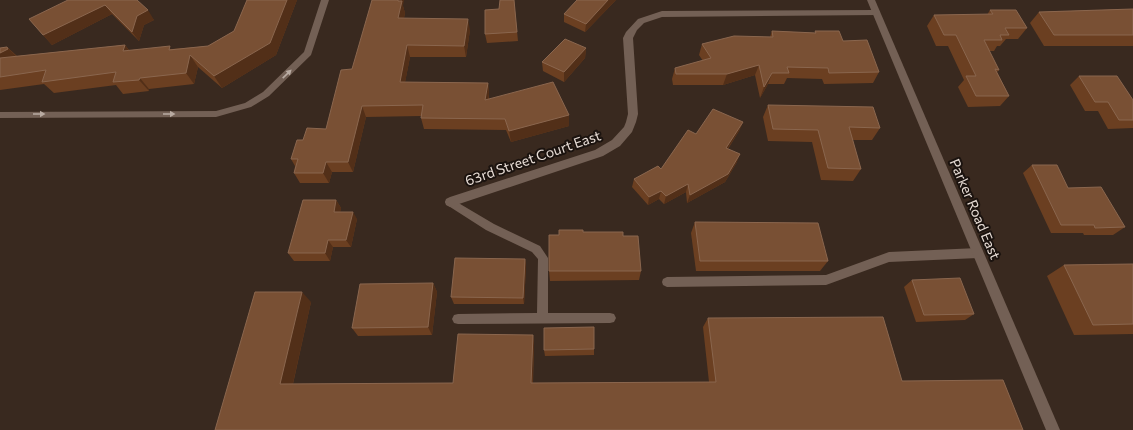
<svg xmlns="http://www.w3.org/2000/svg" width="1133" height="430" font-family="Commissioner,sans-serif">
  <style>
    .lines { fill: none; stroke-linecap: round; stroke-linejoin: round }
    .service { fill: #736055; fill-rule: evenodd }
    .minor { fill: #736055; fill-rule: evenodd }
    .tertiary { fill: #736055; fill-rule: evenodd }
    .wall { fill: #6b3f21 }
    .shaded-wall { fill: #522f18 }
    .building { fill: #795034; stroke: #8a664e }
    .oneway { fill: #b9aba2 }
    .labels { text-anchor: middle; stroke-width: 4; stroke-linejoin: round; paint-order: stroke }
    .street-label { font-size: 14px; fill: #e8ddd6; stroke: #1b130f }
  </style>
  <rect width="100%" height="100%" fill="#39291f"/>
  <g class="lines">
    <g class="service">
      <path d="M321,0H329L311,55L269,96L251,107L216,117L0,118V112L216,111L245,103L263,92L304,52Z"/>
      <path d="M450,198L494,224L540,246L548,258V313H610L614,314L616,318L614,322L610,323L458,324L454,323L452,319L454,315L458,314L537,313L538,259L532,252L486,230L447,205L445,202L447,199Z"/>
      <path d="M978,248L982,250L983,253L982,256L978,258L889,262L826,285L667,287L663,285L662,282L663,279L667,277L826,275L889,252Z"/>
    </g>
    <path class="minor" d="M876,10L879,11L880,13L879,15L662,17L644,23L637,30L633,38L638,114L636,122L632,132L620,146L603,156L450,207L446,205L445,202L446,199L450,197L595,150L612,140L624,127L626,122L628,114L623,38L626,32L638,19L662,11Z"/>
    <path class="tertiary" d="M867,0H875L1060,430H1046Z"/>
  </g>
  <g class="wall">
    <path d="M137,0L154,20L144,25L139,41L112,14L52,45L29,19Z"/>
    <path d="M247,0H297L276,55L222,88L198,67L194,84L149,89V91L123,94L116,85L54,93L44,84L0,90V48L7,47L17,56L125,45L129,50L172,49L208,46L234,31Z"/>
    <path d="M514,0L518,41L487,43L485,34L499,9Z"/>
    <path d="M616,0L585,32L564,22V14Z"/>
    <path d="M403,6L405,13L404,18L470,30L466,57H410L405,82L488,83L489,94V99L569,126L511,142L506,130L424,129L421,118V116L366,117L353,172H332L329,183H300L294,173L295,166L291,159L303,140L326,129L352,69Z"/>
    <path d="M1133,9V46H1044L1030,23L1039,12Z"/>
    <path d="M990,10L1027,28L1018,39H1006L1000,46H997L994,51H989L999,70L997,72L1009,96L1000,106L968,107L958,87L964,80L948,46H936L927,26L934,15H987Z"/>
    <path d="M772,31L815,33V31L843,41L879,72L873,83L824,84L822,79L787,78L784,84H768L760,98L755,75L723,85H673L672,79L675,68L703,61L699,55L702,44L770,37Z"/>
    <path d="M586,48L585,58L564,82L543,71L542,62Z"/>
    <path d="M1079,76L1133,100V128L1108,129L1098,111H1085L1070,85Z"/>
    <path d="M768,105L880,128L872,140H852L861,169L853,181L821,180L812,142L768,141L763,117Z"/>
    <path d="M743,122L739,131L728,149L737,162L725,182L687,203L686,192L664,204L659,199L648,205L632,187L634,179L661,169L696,134Z"/>
    <path d="M1032,165L1068,188L1125,227L1113,235H1084L1083,233H1051L1023,173Z"/>
    <path d="M336,200L341,208L340,212L357,219L351,247H333L330,261H294L288,253Z"/>
    <path d="M695,222L828,261L820,271H696L691,233Z"/>
    <path d="M583,232L623,236L641,271L639,280L550,281L549,271L559,235Z"/>
    <path d="M525,259L526,266L524,304H454L451,297Z"/>
    <path d="M1133,264V334L1074,335L1047,276L1064,265Z"/>
    <path d="M912,280L974,314L965,320L916,322L904,287Z"/>
    <path d="M433,283L437,292L432,335L358,336L352,328Z"/>
    <path d="M311,302L293,384L453,383L533,335L534,345L533,383L709,382L703,327L708,318L902,381L215,430Z"/>
    <path d="M594,349V355L545,356L544,350Z"/>
  </g>
  <g class="shaded-wall">
    <path d="M287,0H297L276,55L222,88L214,76Z"/>
    <path d="M398,0H404L403,6L405,13L401,30L398,18Z"/>
    <path d="M608,0H616L585,32L586,24Z"/>
    <path d="M105,5L112,14L52,45L43,35Z"/>
    <path d="M148,10L154,20L144,25L139,41L132,32L137,16Z"/>
    <path d="M468,19L470,30L466,57L464,46Z"/>
    <path d="M125,45L134,57L123,51Z"/>
    <path d="M407,45L410,57L403,93L400,82Z"/>
    <path d="M7,47L19,59L0,71V53Z"/>
    <path d="M586,48L585,58L564,82V72Z"/>
    <path d="M190,55L198,67L194,84L186,73Z"/>
    <path d="M759,65L755,75L723,85L727,74Z"/>
    <path d="M772,73L768,84L760,98L764,87Z"/>
    <path d="M140,78L149,89V91L139,80Z"/>
    <path d="M488,83L489,94L487,111L485,100Z"/>
    <path d="M362,106L366,117L353,172L348,162Z"/>
    <path d="M569,115V126L511,142L509,131Z"/>
    <path d="M743,122L739,131L723,156L726,148Z"/>
    <path d="M740,154L737,162L725,182L687,203L690,195Z"/>
    <path d="M326,162L332,172L329,183L323,173Z"/>
    <path d="M688,184L686,192L664,204L666,196Z"/>
    <path d="M661,191L659,199L648,205L649,197Z"/>
    <path d="M336,200L341,208L339,219L334,212Z"/>
    <path d="M353,212L357,219L351,247L346,240Z"/>
    <path d="M328,240L333,247L330,261L325,253Z"/>
    <path d="M525,259L526,266L524,304L523,298Z"/>
    <path d="M433,283L437,292L432,335L428,327Z"/>
    <path d="M302,292L311,302L291,392L280,384Z"/>
    <path d="M533,335L534,345L532,391L531,383Z"/>
  </g>
  <g class="building">
    <path d="M68,0H137L148,10L137,16L132,32L105,5L43,35L29,19Z"/>
    <path d="M247,0H287L270,43L214,76L190,55L186,73L140,78L139,80L113,82L116,72L42,82L46,70L0,77V58L125,45L123,51L170,46L169,50L208,46L234,31Z"/>
    <path d="M372,0H398V1H402L398,18L468,19L464,46L407,45L400,82L488,83L485,100L553,82L569,115L509,131L505,119L421,118L423,105L362,106L348,162H326L323,173H294L298,159H291L297,140H303L307,128L326,129L341,70L352,69Z"/>
    <path d="M500,0H514L517,32L485,34V10L499,9Z"/>
    <path d="M577,0H608L586,24L564,14Z"/>
    <path d="M1133,9V35H1054L1039,12Z"/>
    <path d="M990,10H1016L1027,28H1005L1009,35H1000L1002,40H984L999,70L995,69L1009,96H976L966,76H976L956,35H944L934,15L993,14Z"/>
    <path d="M772,31L816,33L815,31H839L843,41L867,40L879,72L829,73L828,68L787,67L789,73H772L764,87L759,65L727,74H676L675,68L711,58L702,44L734,36L773,37Z"/>
    <path d="M565,39L586,48L564,72L542,62Z"/>
    <path d="M7,47L8,49L0,53V48Z"/>
    <path d="M1079,76H1117L1133,100V120H1119L1108,102H1095Z"/>
    <path d="M768,105L873,107L880,128L849,127L861,169L828,168L818,130L773,129Z"/>
    <path d="M713,109L743,122L726,148L740,154L728,174L690,195L688,184L666,196L661,191L649,197L634,179L658,166L661,169L688,130L696,134Z"/>
    <path d="M1032,165H1057L1068,188L1101,187L1125,227L1095,228L1094,225H1061Z"/>
    <path d="M303,200H336L334,212H353L346,240H328L325,253H288Z"/>
    <path d="M695,222L818,223L828,261H700Z"/>
    <path d="M559,230H583V232H623V236H638L641,271H549V235H559Z"/>
    <path d="M455,258L525,259L523,298L451,297Z"/>
    <path d="M1133,264V324L1093,325L1064,265Z"/>
    <path d="M960,278L974,314L924,315L912,280Z"/>
    <path d="M433,283L428,327L352,328L360,284Z"/>
    <path d="M255,292H302L280,384L453,383L458,334L533,335L531,383L716,382L708,318L883,317L902,381L1003,380L1023,430H215Z"/>
    <path d="M594,327V349L544,350V328Z"/>
  </g>
  <defs><path id="oneway-solid" d="M-6-.8H1V-3.2L6.5 0L1 3.2V.8H-6Z"/></defs>
  <g class="oneway">
    <use href="#oneway-solid" transform="translate(287 74) rotate(-44)"/>
    <use href="#oneway-solid" transform="translate(39 114)"/>
    <use href="#oneway-solid" transform="translate(169 114)"/>
  </g>
  <g class="labels">
    <g class="street-label">
      <text transform="translate(533 158) rotate(-19)" y="5">63rd Street Court East</text>
      <text transform="translate(975 209) rotate(67)" y="5">Parker Road East</text>
    </g>
  </g>
</svg>
